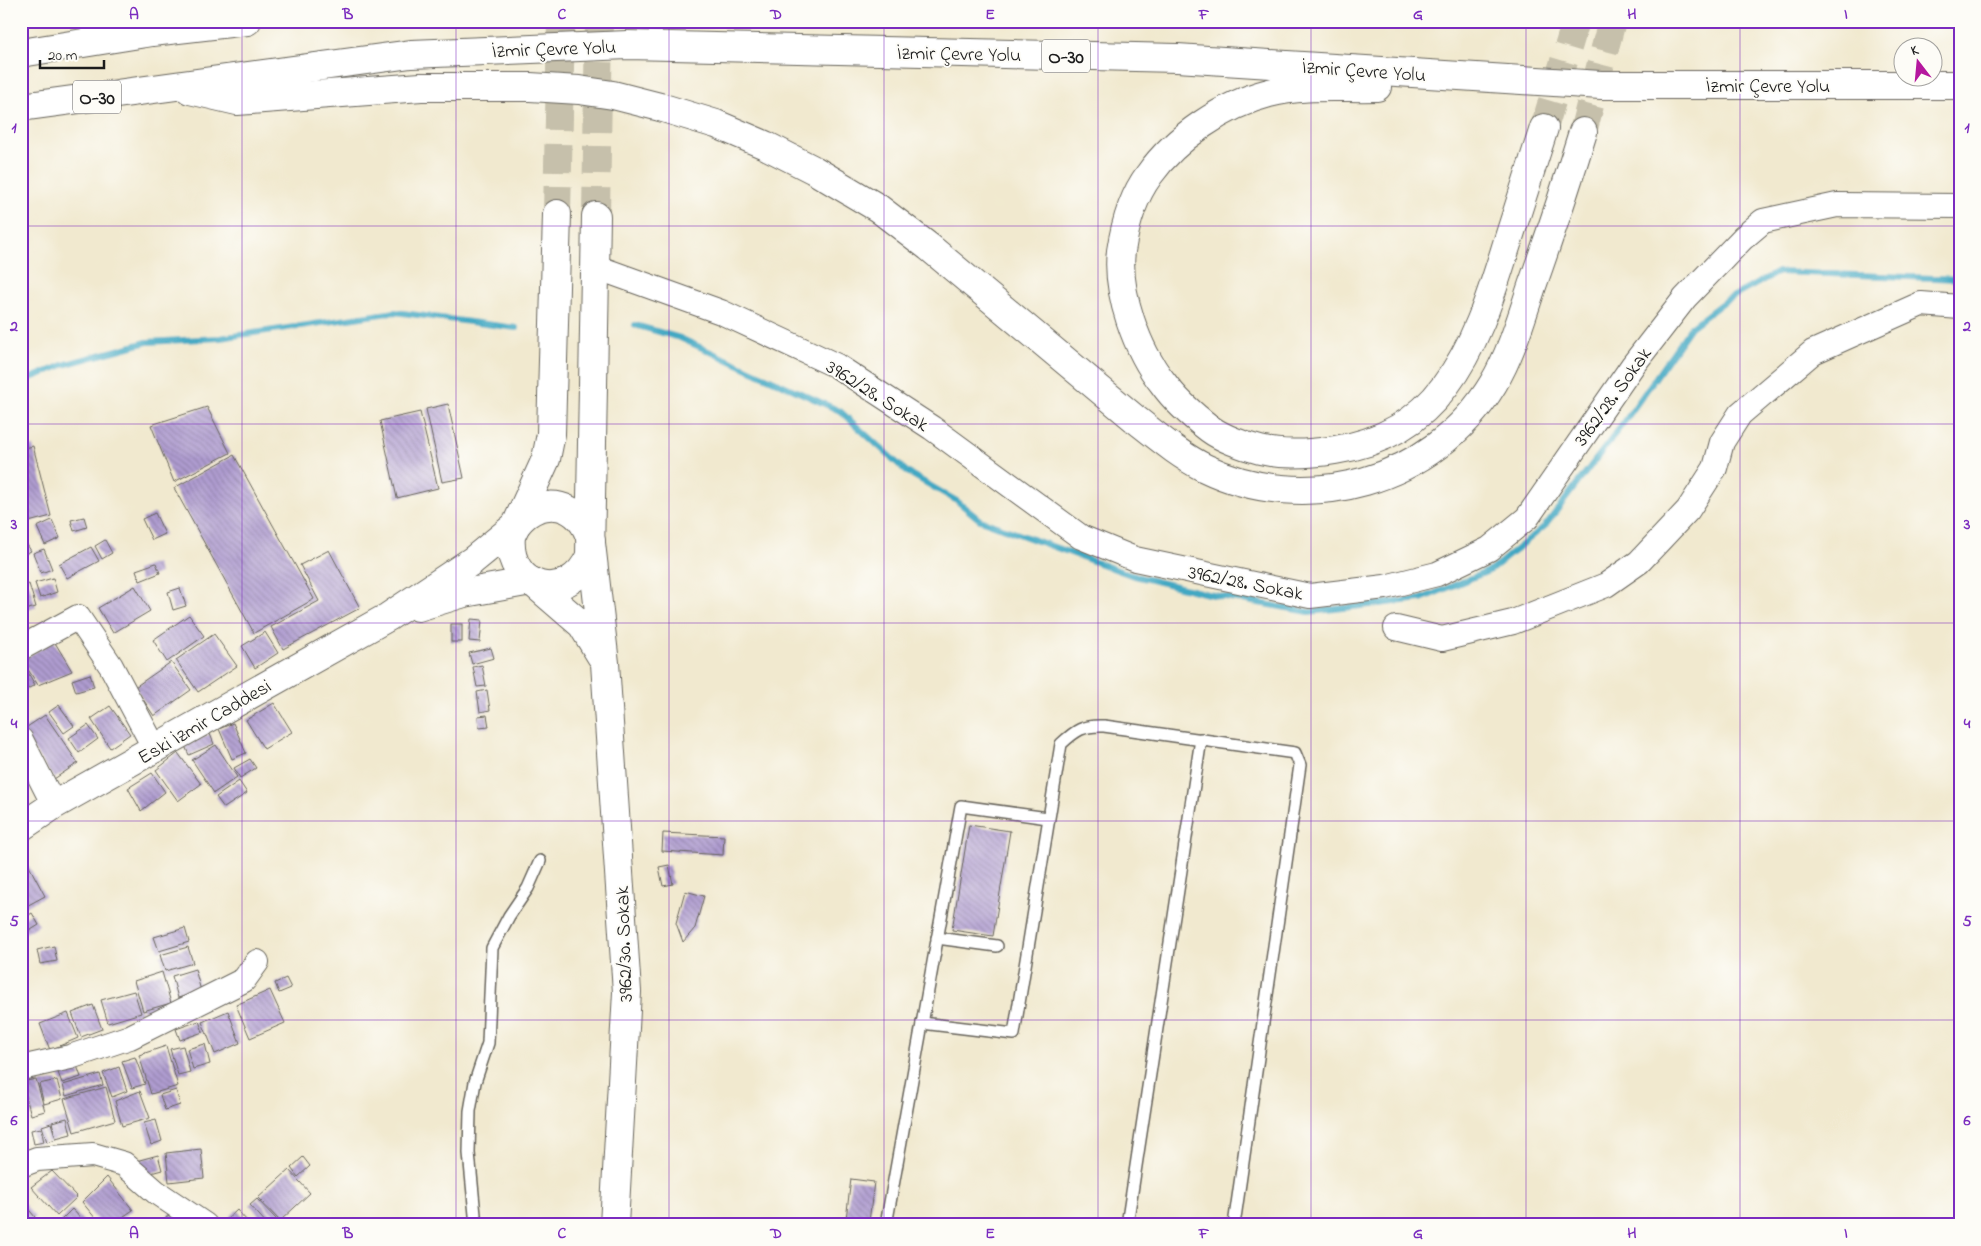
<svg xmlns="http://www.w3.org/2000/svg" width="1981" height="1246" font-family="'Indie Flower',sans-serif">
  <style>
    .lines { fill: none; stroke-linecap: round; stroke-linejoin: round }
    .stream { stroke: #43a8c3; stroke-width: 6 }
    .building { fill: url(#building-back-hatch) }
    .primary-tunnel { stroke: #c6c0ab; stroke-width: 28; stroke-dasharray: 28 14; stroke-linecap: butt }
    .highway-tunnel { stroke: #c6c0ab; stroke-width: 28; stroke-dasharray: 28 14; stroke-linecap: butt }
    .lane-casing { stroke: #67645b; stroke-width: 14 }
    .street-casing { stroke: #67645b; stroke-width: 26 }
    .secondary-casing { stroke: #67645b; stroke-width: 30 }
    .primary-casing { stroke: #67645b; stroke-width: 30 }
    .highway-casing { stroke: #67645b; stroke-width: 30 }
    .lane { stroke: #fff; stroke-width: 11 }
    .street { stroke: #fff; stroke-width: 24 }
    .secondary { stroke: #fff; stroke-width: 28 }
    .primary { stroke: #fff; stroke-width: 28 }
    .highway { stroke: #fff; stroke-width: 28 }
    .grid { fill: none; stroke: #7b2cbf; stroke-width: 1; stroke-opacity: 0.55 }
    .labels { text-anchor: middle; stroke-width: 4; stroke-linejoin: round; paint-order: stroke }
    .shield { fill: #fdfcf7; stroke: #605f5e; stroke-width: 1 }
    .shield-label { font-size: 19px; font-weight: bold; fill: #1c1c1c }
    .street-label { font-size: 20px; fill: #1c1c1c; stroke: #fdfcf7 }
    .neatline { fill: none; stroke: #7b2cbf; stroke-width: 2 }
    .grid-label { font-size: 16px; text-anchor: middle; font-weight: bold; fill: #7b2cbf }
  </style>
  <defs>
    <pattern id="building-back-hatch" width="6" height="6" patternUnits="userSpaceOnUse" patternTransform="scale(1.25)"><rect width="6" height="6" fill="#af9cd0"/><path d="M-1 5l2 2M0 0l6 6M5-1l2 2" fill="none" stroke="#8e7ea8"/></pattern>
  </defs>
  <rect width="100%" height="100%" fill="#fdfcf7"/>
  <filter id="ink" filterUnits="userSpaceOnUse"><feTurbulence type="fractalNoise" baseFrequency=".02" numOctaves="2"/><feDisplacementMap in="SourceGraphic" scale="10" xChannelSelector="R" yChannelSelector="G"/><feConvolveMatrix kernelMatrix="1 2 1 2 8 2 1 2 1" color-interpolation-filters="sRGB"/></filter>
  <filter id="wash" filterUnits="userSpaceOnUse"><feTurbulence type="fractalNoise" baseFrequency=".0096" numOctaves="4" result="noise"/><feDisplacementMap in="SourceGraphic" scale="20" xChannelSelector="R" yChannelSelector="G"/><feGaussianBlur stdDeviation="1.12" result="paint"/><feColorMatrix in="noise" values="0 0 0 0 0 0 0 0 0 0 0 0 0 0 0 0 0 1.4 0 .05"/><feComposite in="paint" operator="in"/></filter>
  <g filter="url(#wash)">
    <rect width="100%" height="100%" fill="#f1e9cf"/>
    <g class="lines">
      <g class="stream">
        <path d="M635,325L680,338L840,411L907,472L957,501L980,520L1131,575L1208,594L1309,612L1421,599L1491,570L1545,526L1625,421L1691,327L1725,301L1778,272L1960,279"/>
        <path d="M21,382L63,365L147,342L220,338L395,312L516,328"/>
      </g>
    </g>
    <g id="blocks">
      <g class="building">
        <path d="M448,404L464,478L442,482L426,409Z"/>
        <path d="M207,407L230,453L174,482L151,425Z"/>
        <path d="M420,412L438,488L397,498L380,421Z"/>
        <path d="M33,446L51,516L25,523L21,508V449Z"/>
        <path d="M234,455L314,599L254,633L174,488Z"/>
        <path d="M155,513L165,534L152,540L142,519Z"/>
        <path d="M84,517L87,527L74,531L71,520Z"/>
        <path d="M52,520L60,538L45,545L37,527Z"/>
        <path d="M21,535L31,551L21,556Z"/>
        <path d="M105,540L112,553L102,559L95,546Z"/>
        <path d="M91,547L99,561L67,578L59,564Z"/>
        <path d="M44,549L52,569L41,573L33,553Z"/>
        <path d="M329,550L360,608L283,649L271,627L319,601L300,565Z"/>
        <path d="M156,563L160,573L140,581L136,570Z"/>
        <path d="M53,578L57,592L40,598L35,583Z"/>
        <path d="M29,584L36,607L21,611V587Z"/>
        <path d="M135,586L150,611L113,633L98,608Z"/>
        <path d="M180,588L186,606L173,610L168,592Z"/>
        <path d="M189,615L204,636L167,662L153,640Z"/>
        <path d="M471,619L482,620L480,642L469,641Z"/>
        <rect x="451" y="624" width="11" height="18"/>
        <path d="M265,632L278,653L255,668L242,646Z"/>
        <path d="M214,634L237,666L198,692L176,660Z"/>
        <path d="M54,641L72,671L38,685L22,660Z"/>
        <path d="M491,648L494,658L472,664L469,653Z"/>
        <path d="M21,660L35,685L21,692Z"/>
        <path d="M171,662L191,690L154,716L135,687Z"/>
        <path d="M482,665L486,686L477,687L473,667Z"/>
        <path d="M90,674L94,687L76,692L72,680Z"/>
        <path d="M487,690L490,710L480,712L477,692Z"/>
        <path d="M274,703L292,732L264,749L246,720Z"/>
        <path d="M59,705L74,726L64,733L49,712Z"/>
        <path d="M110,706L130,734L110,748L91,719Z"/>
        <path d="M45,715L78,763L54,779L21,731Z"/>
        <path d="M487,715L489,727L479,728L478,716Z"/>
        <path d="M233,723L246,753L232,759L219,729Z"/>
        <path d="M88,725L98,739L79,753L69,738Z"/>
        <path d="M210,734L214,744L189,755L185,746Z"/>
        <path d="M216,745L237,777L214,793L192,760Z"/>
        <path d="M178,753L201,784L178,801L156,770Z"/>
        <path d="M250,759L256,768L240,778L234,768Z"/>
        <path d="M152,773L165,792L141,811L128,788Z"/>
        <path d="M239,781L247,793L224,808L216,797Z"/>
        <path d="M969,825L1010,831L993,936L952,930Z"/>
        <path d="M663,833L724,836L723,855L662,851Z"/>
        <path d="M669,865L673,884L663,886L659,867Z"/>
        <path d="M29,866L45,896L21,909V870Z"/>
        <path d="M685,891L704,896L695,928L683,942L676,923Z"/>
        <path d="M32,913L39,925L26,933L21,925V920Z"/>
        <path d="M185,928L189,942L159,951L154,937Z"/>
        <path d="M54,946L57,961L40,964L37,950Z"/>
        <path d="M188,947L193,963L165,971L160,955Z"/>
        <path d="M195,969L201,991L178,998L172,976Z"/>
        <path d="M162,972L171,1003L143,1011L134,981Z"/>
        <path d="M286,978L291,988L279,993L275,983Z"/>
        <path d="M270,990L285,1023L250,1038L236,1005Z"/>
        <path d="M134,991L141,1013L108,1023L101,1000Z"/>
        <path d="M93,1005L102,1029L81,1037L72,1013Z"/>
        <path d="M228,1011L240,1043L215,1054L202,1022Z"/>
        <path d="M68,1013L78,1038L50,1050L40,1024Z"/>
        <path d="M199,1021L203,1032L180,1040L176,1029Z"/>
        <path d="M205,1044L210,1064L193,1069L187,1049Z"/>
        <path d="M166,1046L178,1086L151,1094L139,1055Z"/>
        <path d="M183,1046L190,1072L178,1075L170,1049Z"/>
        <path d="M135,1057L145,1084L132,1088L122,1061Z"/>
        <path d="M76,1063L81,1077L62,1083L57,1070Z"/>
        <path d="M119,1067L127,1091L112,1097L103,1073Z"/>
        <path d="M100,1074L103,1085L66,1096L63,1085Z"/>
        <path d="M36,1079L45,1111L31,1115L22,1082Z"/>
        <path d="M57,1080L62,1099L44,1104L39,1084Z"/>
        <path d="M106,1087L115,1120L74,1132L64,1099Z"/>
        <path d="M176,1090L180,1105L165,1110L160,1095Z"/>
        <path d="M140,1091L150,1118L122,1126L115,1101Z"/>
        <path d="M21,1095L26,1108L21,1110Z"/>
        <path d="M67,1118L71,1134L56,1138L52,1122Z"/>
        <path d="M156,1120L162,1141L151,1145L144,1123Z"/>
        <path d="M51,1123L56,1139L47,1142L42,1126Z"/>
        <path d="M41,1128L44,1142L34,1144L31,1130Z"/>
        <path d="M201,1149L204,1178L169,1182L166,1153Z"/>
        <path d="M158,1155L162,1170L140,1176L136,1161Z"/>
        <path d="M303,1157L310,1166L298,1177L291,1168Z"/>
        <path d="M289,1170L310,1193L280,1221L258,1198Z"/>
        <path d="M52,1171L77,1197L57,1216L31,1187Z"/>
        <path d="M107,1177L133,1210L111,1225H101L82,1202Z"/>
        <path d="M851,1179L874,1182L869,1222L846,1219Z"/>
        <path d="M257,1199L277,1220L272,1225H268L250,1205Z"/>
        <path d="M21,1200L35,1217L26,1225H21Z"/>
        <path d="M72,1209L87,1225H63L60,1221Z"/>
        <path d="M237,1210L248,1222L245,1225H224L223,1223Z"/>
        <path d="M170,1213L184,1223L183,1225H160Z"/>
      </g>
    </g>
  </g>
  <g filter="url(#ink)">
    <use href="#blocks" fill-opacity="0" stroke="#67645b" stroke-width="1"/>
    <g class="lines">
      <g class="primary-tunnel">
        <path d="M557,214L561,21"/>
        <path d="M596,216L599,21"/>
      </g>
      <g class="highway-tunnel">
        <path d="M1544,128L1576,21"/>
        <path d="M1583,132L1612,21"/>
      </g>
      <defs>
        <g id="lane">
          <path d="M937,938L997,946"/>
          <path d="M922,1023L1014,1034L1061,744C1076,730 1083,725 1104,726L1295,753L1300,765L1234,1225"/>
          <path d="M476,1225L469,1153L470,1111L475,1082L488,1043L492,948L509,916L528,888L540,861"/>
          <path d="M886,1225L961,806L1048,818"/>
          <path d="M1127,1225L1201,739"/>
        </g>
        <g id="street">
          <path d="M596,267L721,312L837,366L932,428L1081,537L1135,559L1310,596L1385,587L1437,574L1489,549L1527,518L1633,365L1685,298L1743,238L1763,221L1837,205L1960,206"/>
          <path d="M1396,628L1442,639L1513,622L1606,585L1639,562L1688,510L1715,468L1722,442L1740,414L1813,352L1921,304L1960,307"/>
          <path d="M21,648L78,617L111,666L155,749"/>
          <path d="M21,740L54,805"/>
          <path d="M21,1068L70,1057L130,1037L244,980L257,962"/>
          <path d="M21,1165L37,1159L93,1155L124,1164L156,1192L205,1225"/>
        </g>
        <g id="secondary">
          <path d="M591,543L605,663L627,992L614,1225"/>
          <path d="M418,607L464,593L531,581L582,625L601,656"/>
          <path d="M21,827L54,805L388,617L472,561L516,525"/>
        </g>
        <g id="primary">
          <path d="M557,214L551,434L546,459L511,536C506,590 568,606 590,556L596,216"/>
          <path d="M517,524C542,493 582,503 591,541"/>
        </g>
        <g id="highway">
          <path d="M21,53L152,32L247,21"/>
          <path d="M1377,87C1342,88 1303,84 1269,93C1225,104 1175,138 1149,175C1134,195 1125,225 1121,251C1116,292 1137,351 1163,383C1175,400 1193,416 1210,429C1222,438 1244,446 1260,450C1285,456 1310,454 1335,450C1380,443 1418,423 1445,386C1476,345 1491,295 1506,247C1519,207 1531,168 1544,128"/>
          <path d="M190,90L237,101L421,87H530L579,90L613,95L660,107L716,124L765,145L814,170L878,208L929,247L1134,418C1157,436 1179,455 1205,468C1307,517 1434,482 1493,384C1511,354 1521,319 1532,286C1550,235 1567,184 1583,132"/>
          <path d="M21,107L411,54L628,45L1177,58L1601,85H1960"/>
        </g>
      </defs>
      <use href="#lane" class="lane-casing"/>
      <use href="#street" class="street-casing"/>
      <use href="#secondary" class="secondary-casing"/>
      <use href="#primary" class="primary-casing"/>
      <use href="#highway" class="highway-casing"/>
      <use href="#lane" class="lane"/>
      <use href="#street" class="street"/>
      <use href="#secondary" class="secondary"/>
      <use href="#primary" class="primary"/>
      <use href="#highway" class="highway"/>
    </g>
  </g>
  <path class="grid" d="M242,21V1225M456,21V1225M669,21V1225M884,21V1225M1098,21V1225M1311,21V1225M1526,21V1225M1740,21V1225M21,226H1960M21,424H1960M21,623H1960M21,821H1960M21,1020H1960"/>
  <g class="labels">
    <g class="shield">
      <rect x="1042" y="39.5" width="48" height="33" rx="4"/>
      <rect x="73" y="80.5" width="48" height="33" rx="4"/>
    </g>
    <g class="shield-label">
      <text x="1066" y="63">O-30</text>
      <text x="97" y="104">O-30</text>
    </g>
    <g class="street-label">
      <text transform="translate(554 48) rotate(-2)" y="7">İzmir Çevre Yolu</text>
      <text transform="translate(959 53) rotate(1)" y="7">İzmir Çevre Yolu</text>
      <text transform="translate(1364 70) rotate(4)" y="7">İzmir Çevre Yolu</text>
      <text x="1768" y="92">İzmir Çevre Yolu</text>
      <text transform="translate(878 395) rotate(32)" y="7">3962/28. Sokak</text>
      <text transform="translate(1612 396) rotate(-54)" y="7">3962/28. Sokak</text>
      <text transform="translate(1246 582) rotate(11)" y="7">3962/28. Sokak</text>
      <text transform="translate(204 721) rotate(-30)" y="7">Eski İzmir Caddesi</text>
      <text transform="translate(623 944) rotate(-92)" y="7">3962/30. Sokak</text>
    </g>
  </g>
  <rect width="1981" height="1246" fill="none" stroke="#fdfcf7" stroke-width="55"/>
  <g transform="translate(1918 62) rotate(344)"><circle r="24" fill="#fdfcf7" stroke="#a3a29f"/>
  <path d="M0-4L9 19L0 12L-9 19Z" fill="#b5179e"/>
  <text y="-8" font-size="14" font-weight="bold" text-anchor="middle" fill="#1c1c1c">K</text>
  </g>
  <path d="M40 60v8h64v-8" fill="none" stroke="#1c1c1c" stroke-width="2.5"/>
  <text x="48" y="60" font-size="15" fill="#1c1c1c" stroke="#fdfcf7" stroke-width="4" paint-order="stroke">20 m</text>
  <rect x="28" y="28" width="1926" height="1190" class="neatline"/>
  <g class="grid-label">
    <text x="134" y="19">A</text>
    <text x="348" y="19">B</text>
    <text x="562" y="19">C</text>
    <text x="776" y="19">D</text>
    <text x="990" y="19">E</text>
    <text x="1204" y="19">F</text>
    <text x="1418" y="19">G</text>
    <text x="1632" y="19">H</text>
    <text x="1846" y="19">I</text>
    <text x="14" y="132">1</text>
    <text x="1967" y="132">1</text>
    <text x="14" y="331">2</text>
    <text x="1967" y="331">2</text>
    <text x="14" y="529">3</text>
    <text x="1967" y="529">3</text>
    <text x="14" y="728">4</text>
    <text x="1967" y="728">4</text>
    <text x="14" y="926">5</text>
    <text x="1967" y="926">5</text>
    <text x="14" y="1125">6</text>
    <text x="1967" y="1125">6</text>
    <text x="134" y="1238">A</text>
    <text x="348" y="1238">B</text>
    <text x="562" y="1238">C</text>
    <text x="776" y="1238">D</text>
    <text x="990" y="1238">E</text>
    <text x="1204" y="1238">F</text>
    <text x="1418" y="1238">G</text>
    <text x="1632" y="1238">H</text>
    <text x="1846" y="1238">I</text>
  </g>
</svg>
